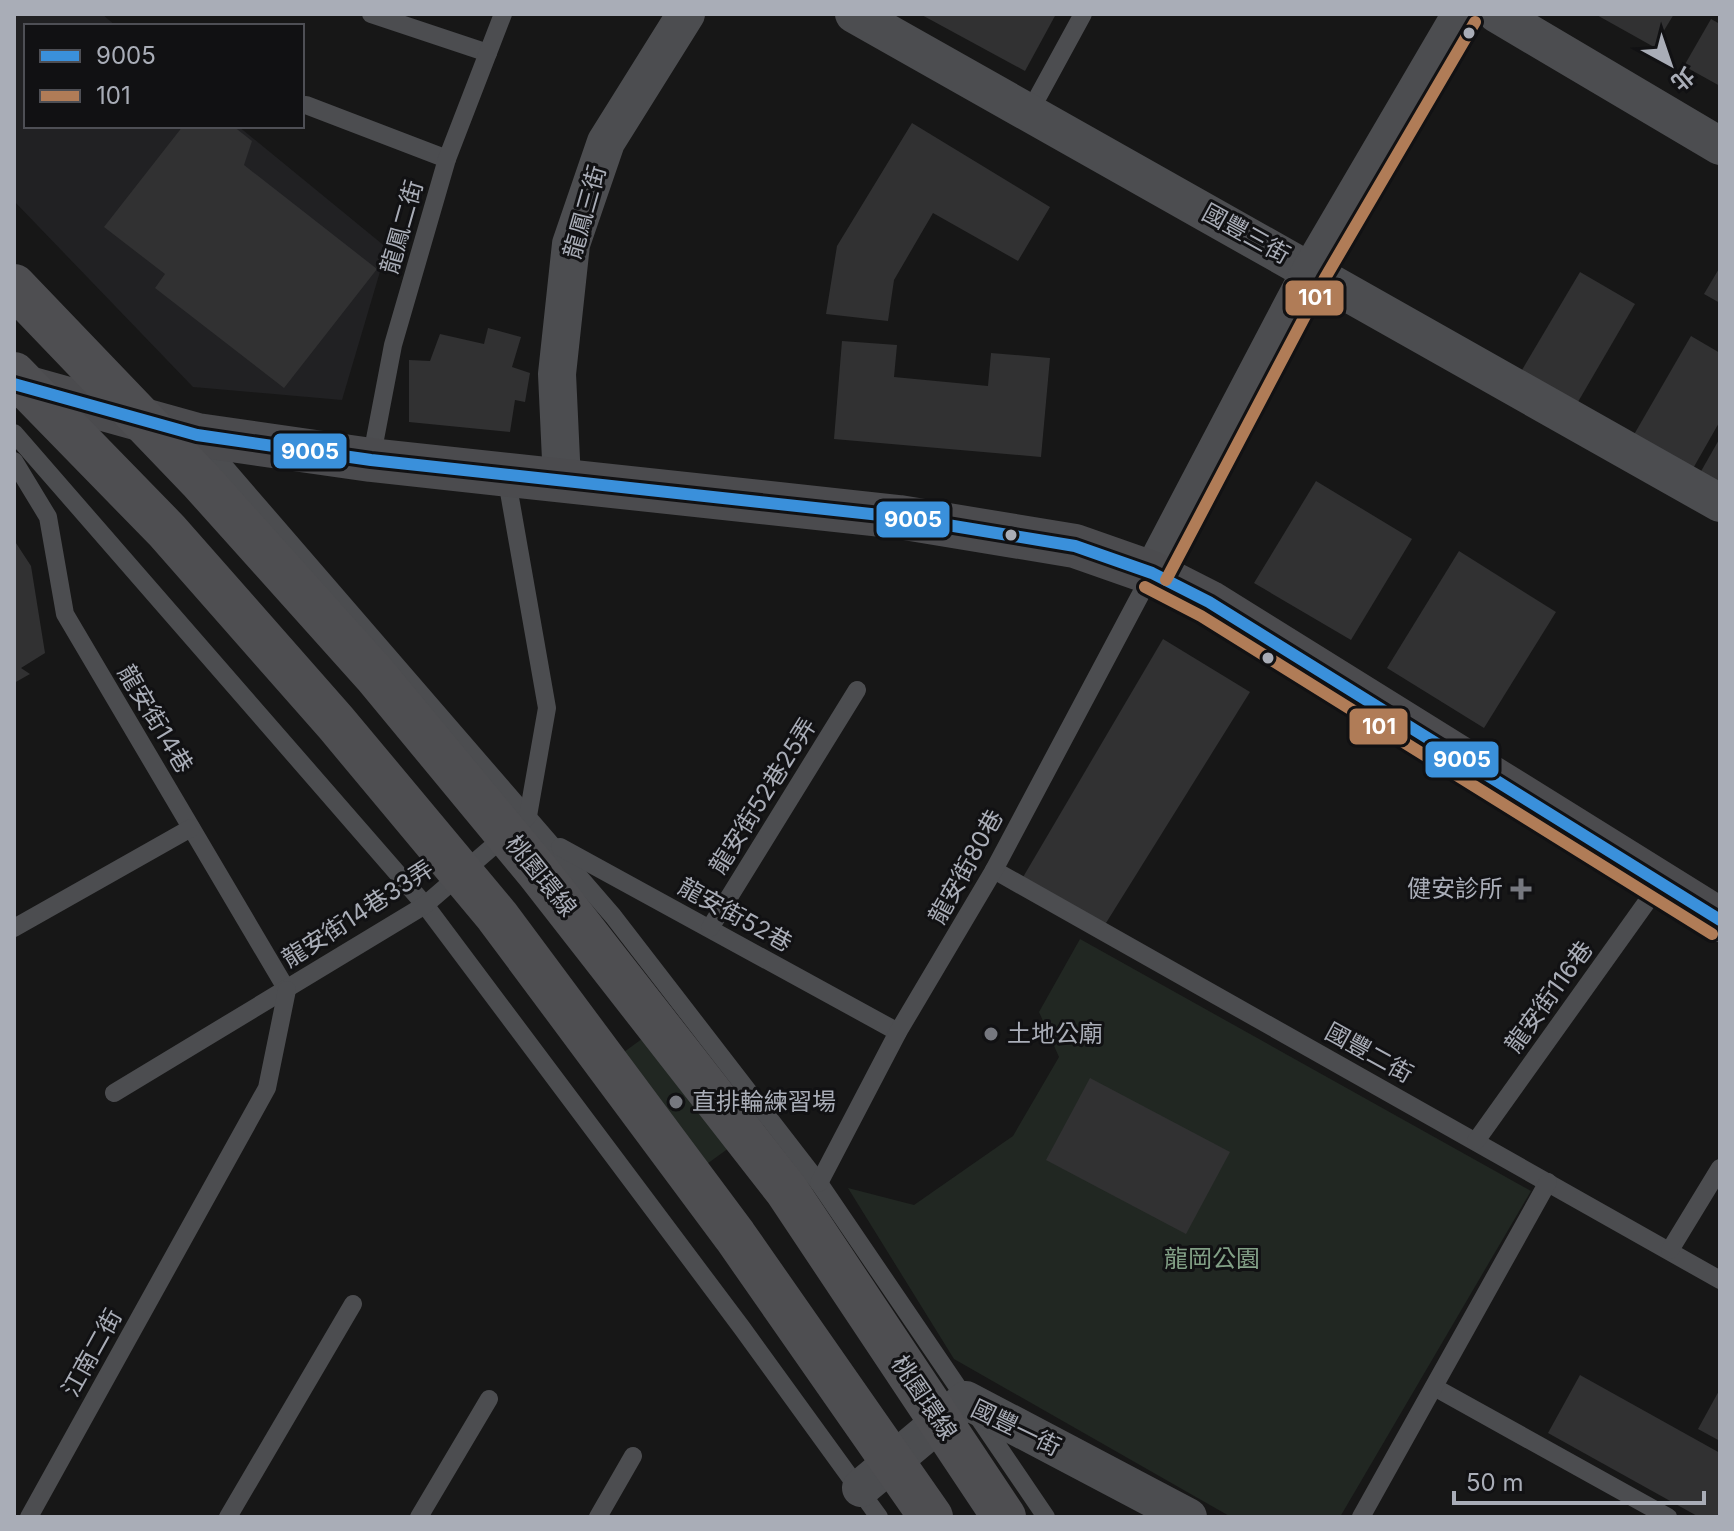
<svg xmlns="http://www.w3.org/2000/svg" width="1734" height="1531" font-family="Inter,'Noto Sans TC',sans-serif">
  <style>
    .built { fill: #212123 }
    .green { fill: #212722 }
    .building { fill: #313132 }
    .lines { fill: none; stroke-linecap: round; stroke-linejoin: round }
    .lane { stroke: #4c4d50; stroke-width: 18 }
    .street { stroke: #4c4d50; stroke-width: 38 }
    .secondary { stroke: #4b4b4e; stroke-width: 44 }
    .highway-bridge { stroke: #4e4e51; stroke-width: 44 }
    .bus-1-casing { stroke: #111113; stroke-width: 18 }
    .bus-2-casing { stroke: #111113; stroke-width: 18 }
    .bus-1 { stroke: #3a90db; stroke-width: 12 }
    .bus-2 { stroke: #b07c57; stroke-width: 12 }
    .bus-dot { fill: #a9adb7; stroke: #111113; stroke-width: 3 }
    .poi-dot { fill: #76787f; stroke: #111113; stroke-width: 3 }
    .labels { text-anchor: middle; stroke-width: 6; stroke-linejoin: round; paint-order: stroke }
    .street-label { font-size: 24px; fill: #a9adb7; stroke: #111113 }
    .poi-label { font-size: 24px; fill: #a9adb7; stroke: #111113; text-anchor: start }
    .park-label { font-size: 24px; fill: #82a086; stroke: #111113 }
    .line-badge { stroke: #111113; stroke-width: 3 }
    .badge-label { font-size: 22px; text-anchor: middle; font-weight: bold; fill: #fff }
  </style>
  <rect width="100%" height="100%" fill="#171717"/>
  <path class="built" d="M14,14H102L116,26H26V126H238L387,248L342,400L193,387L14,201Z"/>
  <g class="green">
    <path d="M1080,939L1531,1191L1340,1517H1231L954,1359L848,1188L914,1205L1013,1136L1059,1057L1039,1012Z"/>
    <path d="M676,1014L755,1129L678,1185L594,1074Z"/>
  </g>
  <g class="building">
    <path d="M920,14H1056L1025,71Z"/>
    <path d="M1595,14H1674L1654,47Z"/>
    <path d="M1711,19L1720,24V86L1684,66Z"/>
    <path d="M912,123L1050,207L1018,261L933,213L894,280L888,321L826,314L837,246Z"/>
    <path d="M183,126H233L252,141L244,165L377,269L284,388L155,288L165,274L104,227Z"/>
    <path d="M1720,267V303L1704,294Z"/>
    <path d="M1580,272L1635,304L1575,407L1519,375Z"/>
    <path d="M488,328L521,337L512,367L530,373L525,402L515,400L510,432L409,422V360L430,361L440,334L484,344Z"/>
    <path d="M1691,336L1720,353V421L1691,472L1632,438Z"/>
    <path d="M842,341L897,345L894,377L988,386L991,353L1050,358L1041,457L834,439Z"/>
    <path d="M1720,438V485L1700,473Z"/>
    <path d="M1316,481L1412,539L1351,640L1254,583Z"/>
    <path d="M14,540L31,566L45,653L21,668L30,674L14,683Z"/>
    <path d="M1459,551L1556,612L1484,728L1387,668Z"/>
    <path d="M1163,639L1250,692L1101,931L1019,884Z"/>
    <path d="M1090,1078L1230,1152L1186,1234L1046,1160Z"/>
    <path d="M1580,1375L1720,1453V1517H1699L1548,1433Z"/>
    <path d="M1720,1389V1441L1698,1429Z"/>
  </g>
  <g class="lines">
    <g class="lane">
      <path d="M371,14L488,53"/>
      <path d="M306,105L447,159"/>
      <path d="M1029,113L1083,14"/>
      <path d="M14,433L425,905L742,1328L879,1517"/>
      <path d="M205,444L613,916L819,1183L1046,1517"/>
      <path d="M371,460L393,345L447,159L503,14"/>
      <path d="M14,461L48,517L65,614L287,990"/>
      <path d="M560,847L898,1032"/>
      <path d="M994,870L1720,1280"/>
      <path d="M14,928L191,828"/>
      <path d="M710,928L857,690"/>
      <path d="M114,1093L425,905L528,816L547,708L506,475"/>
      <path d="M1476,1141L1661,882"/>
      <path d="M819,1183L898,1032L994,870L1152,573"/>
      <path d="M1670,1250L1720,1168"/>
      <path d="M1434,1387L1668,1517"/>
      <path d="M29,1517L267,1088L287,990"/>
      <path d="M228,1517L353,1304"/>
      <path d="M419,1517L489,1399"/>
      <path d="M598,1517L633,1456"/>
      <path d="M1361,1517L1548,1182"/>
    </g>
    <g class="street">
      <path d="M854,14L1720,503"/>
      <path d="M1497,14L1720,146"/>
      <path d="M562,481L557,374L571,244L606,142L686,14"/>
      <path d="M1152,573L1311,270L1461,14"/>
      <path d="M861,1488L966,1400L1188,1517"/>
    </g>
    <path class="secondary" d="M14,384L197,435L371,460L899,517L1075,546L1152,573L1209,602L1720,920"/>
    <g class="highway-bridge">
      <path d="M14,286L201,481L375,675L538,872L787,1191L1004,1517"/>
      <path d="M14,374L167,531L336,723L497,916L735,1236L931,1517"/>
    </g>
    <defs>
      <path id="bus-1" d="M14,384L197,435L371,460L899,517L1075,546L1152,573L1209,602L1720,920"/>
      <g id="bus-2">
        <path d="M1166,580L1325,278L1475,22"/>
        <path d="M1145,587L1201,616L1712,934"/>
      </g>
    </defs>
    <use href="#bus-1" class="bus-1-casing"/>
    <use href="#bus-2" class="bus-2-casing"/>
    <use href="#bus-1" class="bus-1"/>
    <use href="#bus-2" class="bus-2"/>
  </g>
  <g class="bus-dot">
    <circle cx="1469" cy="33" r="7"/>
    <circle cx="1011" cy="535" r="7"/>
    <circle cx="1268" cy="658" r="7"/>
  </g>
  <g class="poi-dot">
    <path d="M1517 877h8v8h8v8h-8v8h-8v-8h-8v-8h8z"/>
    <circle cx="991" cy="1034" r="8"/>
    <circle cx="676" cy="1102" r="8"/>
  </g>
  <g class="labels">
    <g class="street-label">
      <text transform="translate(585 212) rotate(-74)" y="8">龍鳳三街</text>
      <text transform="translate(402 227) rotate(-74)" y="8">龍鳳二街</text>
      <text transform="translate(1246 234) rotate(29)" y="8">國豐三街</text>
      <text transform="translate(155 719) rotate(59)" y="8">龍安街14巷</text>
      <text transform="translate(763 796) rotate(-58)" y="8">龍安街52巷25弄</text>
      <text transform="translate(966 867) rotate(-61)" y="8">龍安街80巷</text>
      <text transform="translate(541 876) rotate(51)" y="8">桃園環線</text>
      <text transform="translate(358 914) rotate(-33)" y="8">龍安街14巷33弄</text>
      <text transform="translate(735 915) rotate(29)" y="8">龍安街52巷</text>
      <text transform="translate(1549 997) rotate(-54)" y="8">龍安街116巷</text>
      <text transform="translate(1369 1053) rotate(29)" y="8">國豐二街</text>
      <text transform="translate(92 1353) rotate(-61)" y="8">江南二街</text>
      <text transform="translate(924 1398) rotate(56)" y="8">桃園環線</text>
      <text transform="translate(1016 1428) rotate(26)" y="8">國豐一街</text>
    </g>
    <g class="poi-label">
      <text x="1503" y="897" text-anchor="end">健安診所</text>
      <text x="1007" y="1042">土地公廟</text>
      <text x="692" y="1110">直排輪練習場</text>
    </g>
    <g class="park-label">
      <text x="1212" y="1267">龍岡公園</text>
    </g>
  </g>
  <g class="line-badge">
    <rect x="1284" y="279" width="61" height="38" rx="8" fill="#b07c57"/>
    <rect x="272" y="432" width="76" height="38" rx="8" fill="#3a90db"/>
    <rect x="875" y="500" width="76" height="39" rx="8" fill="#3a90db"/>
    <rect x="1348" y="707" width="61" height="39" rx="8" fill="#b07c57"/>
    <rect x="1424" y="740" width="76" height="39" rx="8" fill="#3a90db"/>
  </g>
  <g class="badge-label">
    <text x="1315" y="305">101</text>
    <text x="310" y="459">9005</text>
    <text x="913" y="527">9005</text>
    <text x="1379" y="734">101</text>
    <text x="1462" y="767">9005</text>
  </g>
  <rect width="1734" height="1531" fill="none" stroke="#a9adb7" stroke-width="32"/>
  <rect x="24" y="24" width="280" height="104" fill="#111113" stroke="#4e4f55" stroke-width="2"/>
  <rect x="40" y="50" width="40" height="12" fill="#3a90db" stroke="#4e4f55" stroke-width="2"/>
  <text x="96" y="64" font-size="24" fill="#a9adb7">9005</text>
  <rect x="40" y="90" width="40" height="12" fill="#b07c57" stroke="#4e4f55" stroke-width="2"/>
  <text x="96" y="104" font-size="24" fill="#a9adb7">101</text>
  <g transform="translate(1670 64) rotate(140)" stroke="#111113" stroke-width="6" paint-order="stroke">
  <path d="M0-6L14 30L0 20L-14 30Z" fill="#a9adb7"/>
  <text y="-12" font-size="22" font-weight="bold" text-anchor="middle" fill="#a9adb7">北</text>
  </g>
  <path d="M1454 1491v12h250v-12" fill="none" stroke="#a9adb7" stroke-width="4"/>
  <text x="1466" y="1491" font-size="24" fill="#a9adb7" stroke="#111113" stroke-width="6" paint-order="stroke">50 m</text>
</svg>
